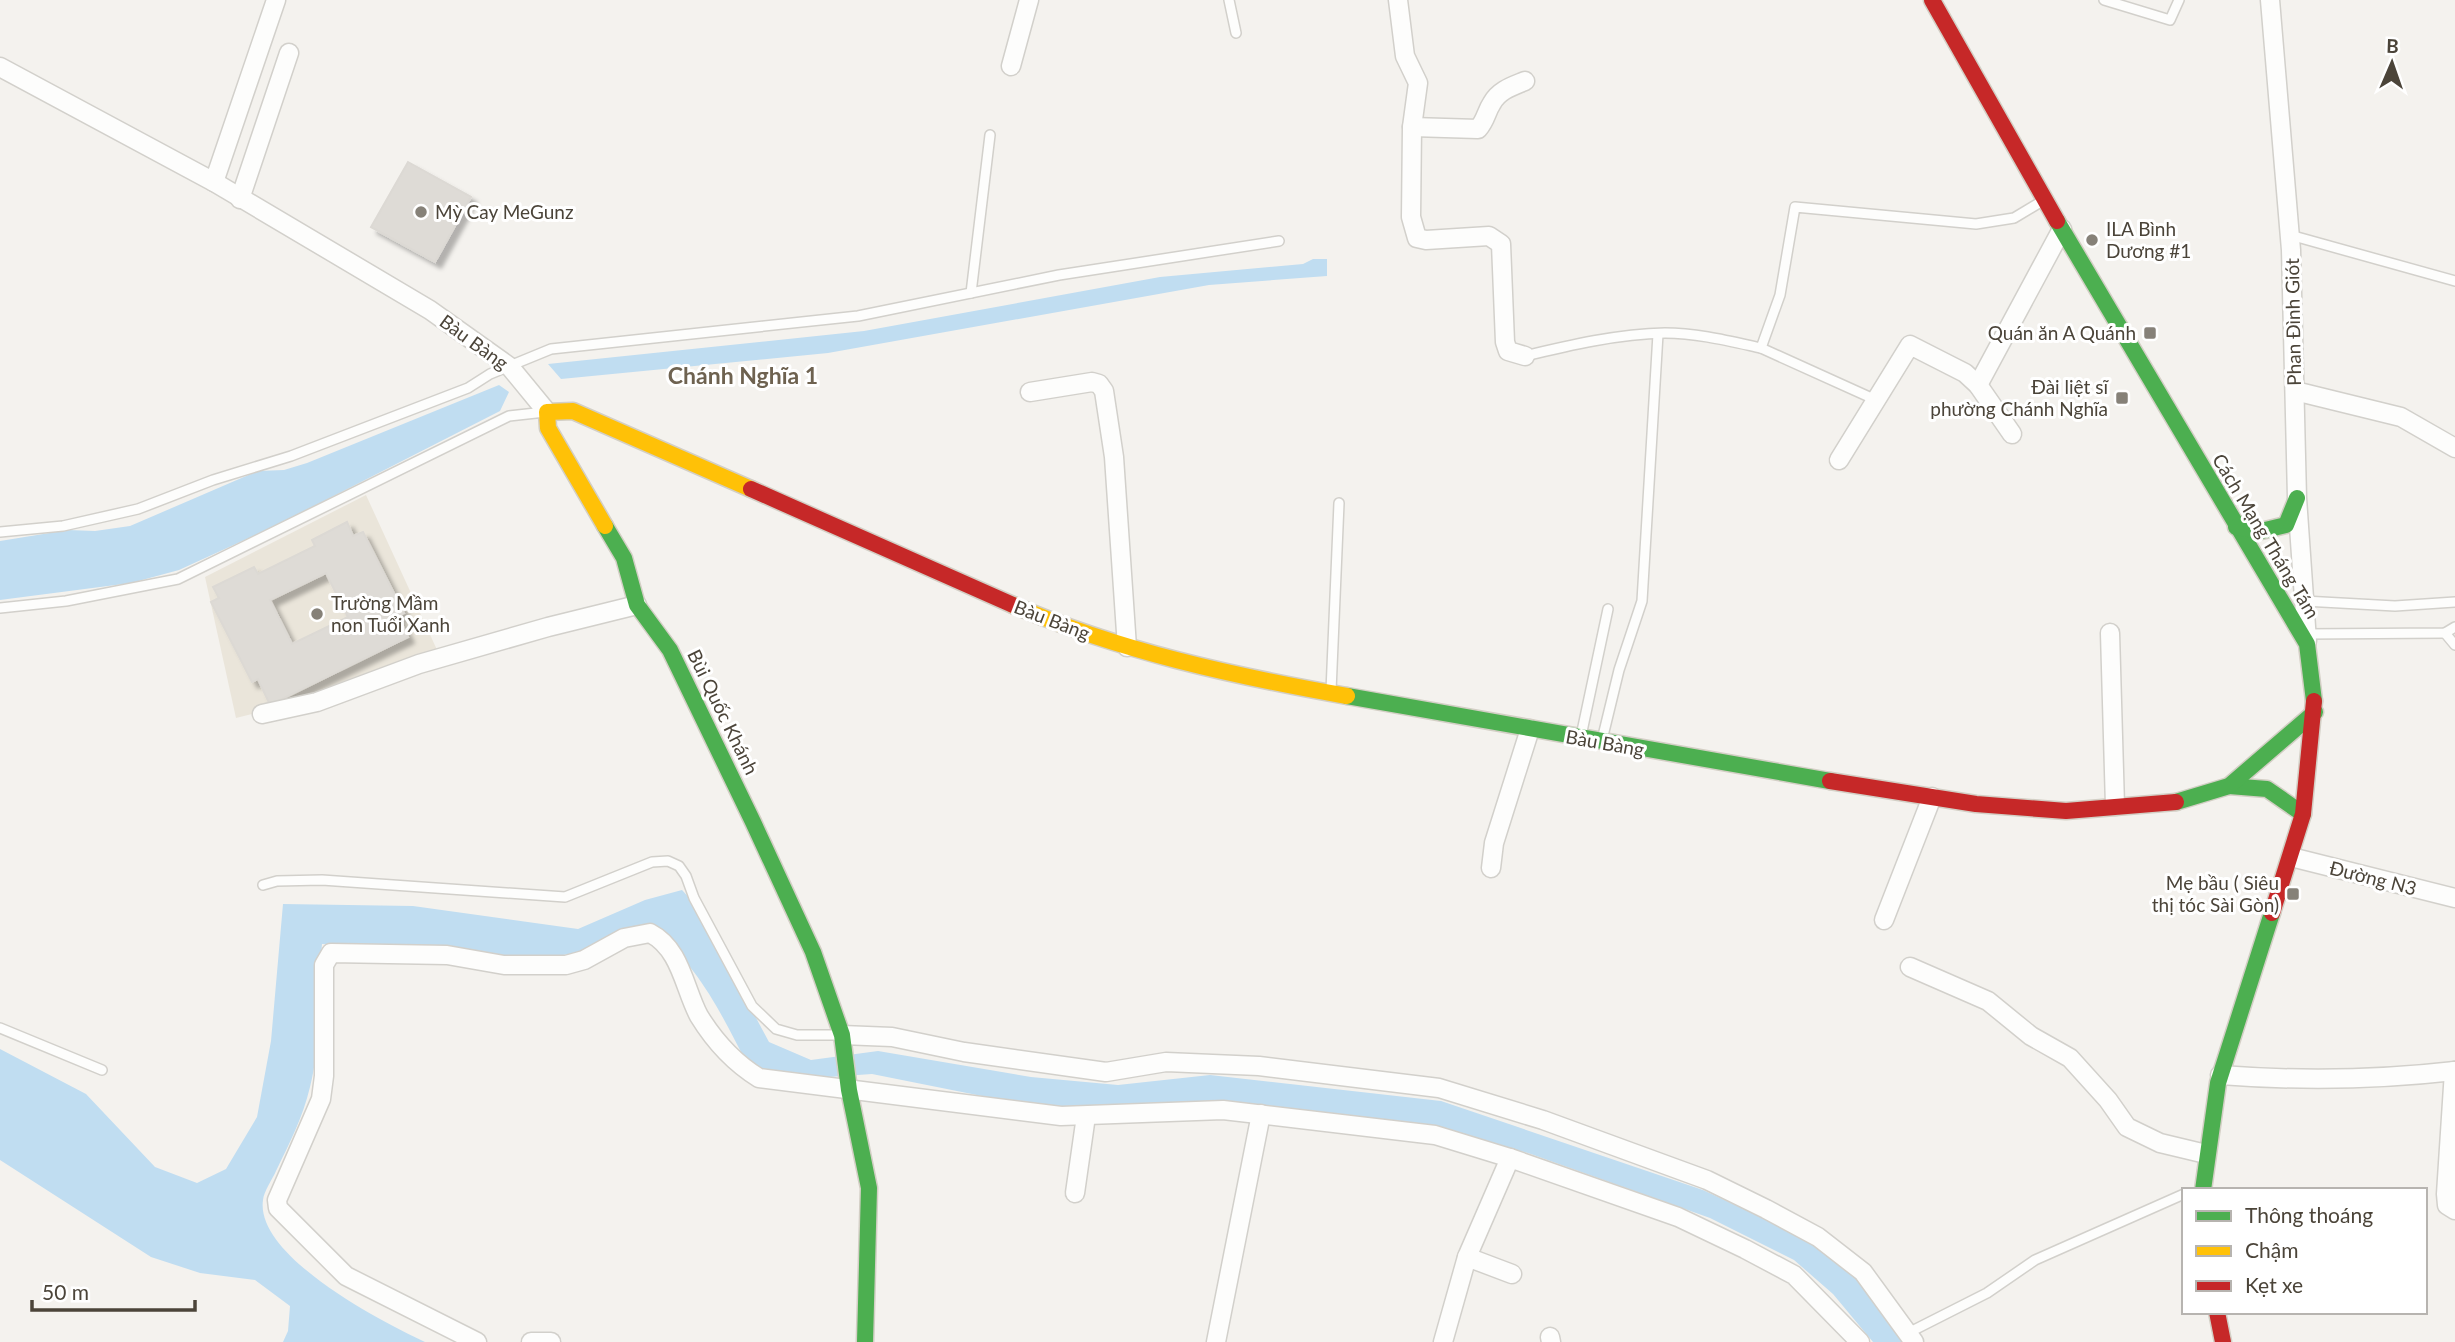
<svg xmlns="http://www.w3.org/2000/svg" width="2455" height="1342" font-family="Lato,sans-serif">
  <style>
    .education { fill: #eae5da }
    .water { fill: #c0ddf1 }
    .building { fill: #dedbd6; stroke: #dcd9d4; stroke-width: 2; fill-rule: evenodd; filter: url(#shadow) }
    .lines { fill: none; stroke-linecap: round; stroke-linejoin: round }
    .lane-casing { stroke: #d2d0cb; stroke-width: 12 }
    .street-casing { stroke: #d2d0cb; stroke-width: 21 }
    .fast-casing { stroke: #d3cfc5; stroke-width: 19 }
    .slow-casing { stroke: #d3cfc5; stroke-width: 19 }
    .jam-casing { stroke: #d3cfc5; stroke-width: 19 }
    .lane { stroke: #fdfdfc; stroke-width: 9 }
    .street { stroke: #fdfdfc; stroke-width: 18 }
    .fast { stroke: #4caf50; stroke-width: 16 }
    .slow { stroke: #ffc107; stroke-width: 16 }
    .jam { stroke: #c62828; stroke-width: 16 }
    .poi-dot { fill: #868178; stroke: #fff; stroke-width: 2.5 }
    .labels { text-anchor: middle; stroke-width: 6; stroke-linejoin: round; paint-order: stroke }
    .poi-label { font-size: 19px; fill: #4b4439; stroke: #fff; text-anchor: start }
    .street-label { font-size: 19px; fill: #4b4439; stroke: #fff }
    .quarter-label { font-size: 23px; font-weight: bold; fill: #6e6250; stroke: #fff }
  </style>
  <defs>
    <filter id="shadow"><feDropShadow dx="6" dy="6" stdDeviation="2" flood-color="#0004"/></filter>
  </defs>
  <rect width="100%" height="100%" fill="#f4f2ee"/>
  <path class="education" d="M366,495L438,652L318,698L236,718L205,577Z"/>
  <g class="water">
    <path d="M1313,259H1327V276L1209,285L828,353L561,379L548,364L864,331L1160,277L1303,264Z"/>
    <path d="M499,385L509,392L500,411L271,528L179,570L131,583L0,600V541L68,530L95,531L130,526L258,471L284,470L307,463Z"/>
    <path d="M682,890L695,904L769,1042L811,1060L878,1051L1031,1077L1118,1085L1210,1075L1441,1101L1703,1190L1827,1248L1893,1316L1911,1342H1873L1833,1294L1794,1260L1710,1218L1528,1153L1424,1125L1066,1113L872,1074L786,1080L750,1069C719,1011 703,971 651,928L581,952L539,959L420,947L322,944C317,991 322,1041 310,1087C303,1117 289,1144 276,1171C272,1180 264,1191 263,1200C255,1256 382,1322 425,1342H283L288,1331L290,1306L255,1280L200,1273L151,1257L0,1160V1049L86,1094L155,1167L197,1183L226,1169L257,1117L271,1041L283,904L413,906L578,929L645,900Z"/>
  </g>
  <g class="building">
    <path d="M408,162L471,197L435,262L371,227Z"/>
    <path d="M347,522L353,536L363,532L404,613L398,616L408,637L270,705L258,679L252,682L211,602L219,598L213,587L254,567L258,574L315,546L312,540ZM326,573L348,617L292,644L270,600Z"/>
  </g>
  <g class="lines">
    <defs>
      <g id="lane">
        <path d="M1229,0L1236,33"/>
        <path d="M2104,0L2170,20L2179,0"/>
        <path d="M2290,235L2455,281"/>
        <path d="M971,293L990,135"/>
        <path d="M1761,348L1876,400"/>
        <path d="M1525,356C1570,345 1618,334 1665,333C1697,333 1729,341 1761,348L1780,295L1795,207L1976,224L2014,218L2044,200"/>
        <path d="M0,532L63,526L138,509L213,480L291,456L468,388L490,374L551,349L858,316L1059,275L1279,241"/>
        <path d="M2304,601L2395,606L2455,602"/>
        <path d="M0,608L66,601L178,579L509,416L545,412"/>
        <path d="M2445,633L2455,645"/>
        <path d="M2306,634L2445,633L2455,627"/>
        <path d="M1331,691L1339,503"/>
        <path d="M1581,736L1608,609"/>
        <path d="M1602,740L1619,670L1642,601L1658,334"/>
        <path d="M263,885L277,881L322,880L565,897L652,862L668,861L679,866L686,876L694,898L752,1006L776,1029L797,1035H841"/>
        <path d="M0,1028L102,1070"/>
        <path d="M1908,1333L1987,1293L2035,1260L2184,1194"/>
      </g>
      <g id="street">
        <path d="M1398,0L1405,56L1418,83L1412,127L1411,217L1417,238L1426,240L1489,236L1501,244L1505,342L1508,351L1525,356"/>
        <path d="M2270,0L2291,250L2297,498L2307,641"/>
        <path d="M1011,66L1029,0"/>
        <path d="M0,67L214,182L430,310L510,367L547,412"/>
        <path d="M1412,127L1478,129C1486,120 1486,112 1492,103C1499,90 1513,86 1525,81"/>
        <path d="M214,182L276,0"/>
        <path d="M240,199L289,53"/>
        <path d="M1978,385L2062,229"/>
        <path d="M2295,391L2401,417L2455,448"/>
        <path d="M1030,392L1092,382L1099,384L1104,391L1114,457L1127,647"/>
        <path d="M1839,460L1910,345L1965,373L1978,385L2012,434"/>
        <path d="M2110,633L2115,806"/>
        <path d="M262,714L317,702L419,664L548,627L637,605"/>
        <path d="M2291,857L2455,898"/>
        <path d="M1491,868L1494,843L1530,729"/>
        <path d="M1884,920L1932,797"/>
        <path d="M1910,967L1988,1001L2031,1036L2070,1058L2108,1100L2127,1127L2160,1143L2206,1154"/>
        <path d="M842,1035L892,1037L964,1052L1106,1072L1166,1062L1259,1066L1439,1088L1543,1120L1707,1180L1766,1209L1818,1237L1863,1272L1914,1342"/>
        <path d="M2454,1071L2446,1194L2447,1205L2455,1210"/>
        <path d="M2220,1075C2299,1081 2377,1080 2455,1071"/>
        <path d="M1075,1193L1086,1116"/>
        <path d="M1467,1257L1510,1158"/>
        <path d="M1550,1337L1551,1342"/>
        <path d="M477,1342L346,1276L278,1208L277,1200L321,1099L324,1076V965L331,953L447,955L504,965H566L584,960L624,938L650,933C681,949 684,988 699,1016C715,1042 733,1062 759,1078L1061,1116L1223,1110L1435,1135L1510,1158L1678,1217L1745,1249L1794,1275L1860,1342"/>
        <path d="M531,1342H551"/>
        <path d="M1216,1342L1261,1114"/>
        <path d="M1443,1342L1467,1257L1512,1274"/>
      </g>
      <g id="fast">
        <path d="M2057,221L2307,644L2314,701"/>
        <path d="M605,526L624,558L637,605L670,650L753,822L813,952L842,1035L849,1090L869,1188L865,1342"/>
        <path d="M2236,527L2261,531L2286,525L2297,498"/>
        <path d="M1347,696L1830,781"/>
        <path d="M2229,786L2267,789L2303,814"/>
        <path d="M2176,802L2229,786L2315,712"/>
        <path d="M2203,1190L2218,1083L2272,913"/>
      </g>
      <g id="slow">
        <path d="M605,526L548,428L547,412L573,411L751,489"/>
        <path d="M1013,605C1119,651 1234,676 1347,696"/>
      </g>
      <g id="jam">
        <path d="M1932,0L2057,221"/>
        <path d="M751,489L1013,605"/>
        <path d="M1830,781L1976,804L2066,811L2176,802"/>
        <path d="M2272,913L2303,814L2314,701"/>
        <path d="M2217,1312L2223,1342"/>
      </g>
    </defs>
    <use href="#lane" class="lane-casing"/>
    <use href="#street" class="street-casing"/>
    <use href="#fast" class="fast-casing"/>
    <use href="#slow" class="slow-casing"/>
    <use href="#jam" class="jam-casing"/>
    <use href="#lane" class="lane"/>
    <use href="#street" class="street"/>
    <use href="#fast" class="fast"/>
    <use href="#slow" class="slow"/>
    <use href="#jam" class="jam"/>
  </g>
  <g class="poi-dot">
    <circle cx="421" cy="212" r="7"/>
    <circle cx="2092" cy="240" r="7"/>
    <rect x="2143" y="326" width="14" height="14" rx="3.5"/>
    <rect x="2115" y="391" width="14" height="14" rx="3.5"/>
    <circle cx="317" cy="614" r="7"/>
    <rect x="2286" y="887" width="14" height="14" rx="3.5"/>
  </g>
  <g class="labels">
    <g class="poi-label">
      <text x="435" y="219">Mỳ Cay MeGunz</text>
      <text x="2106" y="236">ILA Bình<tspan x="2106" dy="22">Dương #1</tspan></text>
      <text x="2136" y="340" text-anchor="end">Quán ăn A Quánh</text>
      <text x="2108" y="394" text-anchor="end">Đài liệt sĩ<tspan x="2108" dy="22">phường Chánh Nghĩa</tspan></text>
      <text x="331" y="610">Trường Mầm<tspan x="331" dy="22">non Tuổi Xanh</tspan></text>
      <text x="2279" y="890" text-anchor="end">Mẹ bầu ( Siêu<tspan x="2279" dy="22">thị tóc Sài Gòn)</tspan></text>
    </g>
    <g class="street-label">
      <text transform="translate(2293 322) rotate(-91)" y="7">Phan Đình Giót</text>
      <text transform="translate(474 342) rotate(36)" y="7">Bàu Bàng</text>
      <text transform="translate(2266 536) rotate(59)" y="7">Cách Mạng Tháng Tám</text>
      <text transform="translate(1052 620) rotate(21)" y="7">Bàu Bàng</text>
      <text transform="translate(723 712) rotate(64)" y="7">Bùi Quốc Khánh</text>
      <text transform="translate(1605 743) rotate(10)" y="7">Bàu Bàng</text>
      <text transform="translate(2373 878) rotate(14)" y="7">Đường N3</text>
    </g>
    <g class="quarter-label">
      <text x="743" y="384">Chánh Nghĩa 1</text>
    </g>
  </g>
  <rect x="2182" y="1188" width="245" height="126" fill="#ffffff" stroke="#b7b4b0" stroke-width="2"/>
  <rect x="2196" y="1211" width="35" height="10" fill="#4caf50" stroke="#b7b4b0" stroke-width="2"/>
  <text x="2245" y="1223" font-size="21" fill="#4b4439">Thông thoáng</text>
  <rect x="2196" y="1246" width="35" height="10" fill="#ffc107" stroke="#b7b4b0" stroke-width="2"/>
  <text x="2245" y="1258" font-size="21" fill="#4b4439">Chậm</text>
  <rect x="2196" y="1281" width="35" height="10" fill="#c62828" stroke="#b7b4b0" stroke-width="2"/>
  <text x="2245" y="1293" font-size="21" fill="#4b4439">Kẹt xe</text>
  <g transform="translate(2392 63) rotate(2)" stroke="#ffffff" stroke-width="5" paint-order="stroke">
  <path d="M0-5L12 26L0 18L-12 26Z" fill="#4b4439"/>
  <text y="-10" font-size="19" font-weight="bold" text-anchor="middle" fill="#4b4439">B</text>
  </g>
  <path d="M32 1300v10h163v-10" fill="none" stroke="#4b4439" stroke-width="3.5"/>
  <text x="42" y="1300" font-size="21" fill="#4b4439" stroke="#ffffff" stroke-width="5" paint-order="stroke">50 m</text>
</svg>
